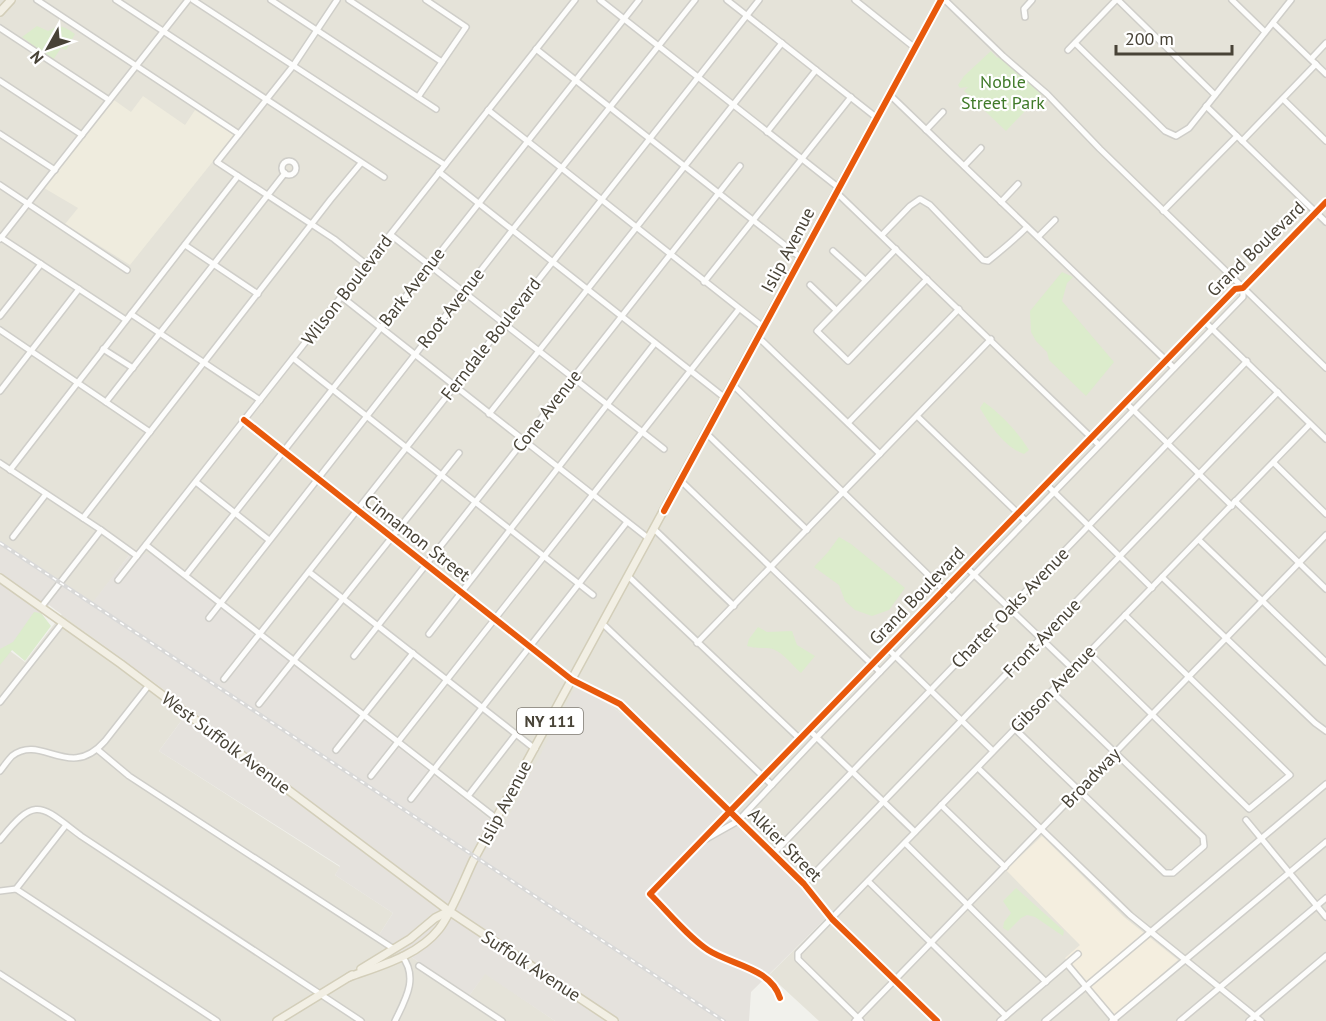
<svg xmlns="http://www.w3.org/2000/svg" width="1326" height="1021" font-family="'PT Sans',sans-serif">
  <style>
    .residential { fill: #e5e3d9 }
    .commercial { fill: #f4eedf }
    .industrial { fill: #e5e2dd }
    .education { fill: #efecde }
    .green { fill: #dceccc }
    .lines { fill: none; stroke-linecap: round; stroke-linejoin: round }
    .minor-casing { stroke: #cfcec9; stroke-width: 8 }
    .major-casing { stroke: #d3ceb9; stroke-width: 10 }
    .minor { stroke: #fdfdfc; stroke-width: 5 }
    .major { stroke: #f2efe4; stroke-width: 7 }
    .rail-casing { stroke: #d9d9d8; stroke-width: 4 }
    .rail { stroke: #fff; stroke-width: 1.5; stroke-dasharray: 4.5; stroke-linecap: butt }
    .cycleway-casing { stroke: #fff; stroke-width: 10 }
    .cycleway { stroke: #e8590c; stroke-width: 6 }
    .labels { text-anchor: middle; stroke-width: 4.5; stroke-linejoin: round; paint-order: stroke }
    .shield { fill: #fff; stroke: #7f7b73; stroke-width: 1.5 }
    .shield-label { font-size: 16px; font-weight: bold; fill: #484337 }
    .park-label { font-size: 18px; fill: #407a29; stroke: #fff }
    .street-label { font-size: 18px; fill: #484337; stroke: #fff }
  </style>
  <rect width="100%" height="100%" fill="#f1f1ec"/>
  <g class="residential">
    <path d="M0,0H1326V1021H819L769,975L826,918L802,887L623,715L579,682L503,830L153,554H130L93,603L0,541Z"/>
    <path d="M62,614L190,709L159,751L340,867L335,875L393,913L379,935L469,996L485,973L555,1021H0V664L10,651L25,662Z"/>
  </g>
  <path class="commercial" d="M1042,836L1124,917L1178,960L1115,1015L1065,958L1080,945L1006,870Z"/>
  <path class="industrial" d="M0,541L93,602L130,554H153L502,829L578,682L623,715L802,887L826,918L751,992L749,1021H555L485,974L469,996L379,935L393,913L335,875L340,866L159,751L190,709L49,605L0,664Z"/>
  <path class="education" d="M143,96L185,125L195,110L234,135L130,265L65,224L78,208L44,188L114,100L131,112Z"/>
  <g class="green">
    <path d="M37,26L48,31C60,24 64,26 75,34L66,50L61,48L53,60L22,37Z"/>
    <path d="M991,51L997,58L1000,56L1041,94L1006,131L964,91L968,87L960,88L958,85L964,76Z"/>
    <path d="M1062,272L1073,277L1067,283L1062,301L1114,362L1086,396L1049,360L1047,352L1036,341L1031,332L1030,311Z"/>
    <path d="M984,402C1003,416 1016,430 1029,450L1024,454C1005,448 989,424 980,408Z"/>
    <path d="M839,537L851,544L905,588L889,610L872,616L855,610L845,601L839,585L814,567L828,552Z"/>
    <path d="M34,612L41,613L51,626L25,661L12,650L0,665V649L13,642Z"/>
    <path d="M758,627L767,632L792,631L797,645L815,656L801,673C791,664 779,647 766,648C758,648 754,648 747,646L749,639Z"/>
    <path d="M1016,888L1064,931L1063,936L1035,917L1027,915L1021,918L1008,931L1003,928L1004,922L1011,913L1003,901Z"/>
  </g>
  <g class="lines">
    <defs>
      <g id="minor">
        <path d="M37,0L239,134"/>
        <path d="M116,0L384,177"/>
        <path d="M193,0L445,165"/>
        <path d="M271,0L436,109"/>
        <path d="M337,0L293,66L217,162L334,239L367,265"/>
        <path d="M349,0L442,62"/>
        <path d="M600,0L839,188"/>
        <path d="M727,0L877,118"/>
        <path d="M855,0L915,48"/>
        <path d="M945,0L1003,56L1047,94L1100,149L1326,368"/>
        <path d="M1118,0L1215,95"/>
        <path d="M1232,0L1265,32"/>
        <path d="M1025,17L1024,9L1032,0"/>
        <path d="M1273,23L1326,74"/>
        <path d="M0,28L109,100"/>
        <path d="M1075,43L1165,131L1176,136L1189,128L1291,0"/>
        <path d="M536,49L801,258"/>
        <path d="M1068,50L1116,0"/>
        <path d="M1311,59L1326,43"/>
        <path d="M0,81L82,135"/>
        <path d="M890,95L1174,368"/>
        <path d="M418,97L466,27L426,0"/>
        <path d="M1283,99L1326,141"/>
        <path d="M1206,106L1326,222"/>
        <path d="M488,110L763,327"/>
        <path d="M926,130L943,112"/>
        <path d="M767,132L816,70"/>
        <path d="M0,134L55,170"/>
        <path d="M1242,141L1316,64"/>
        <circle cx="289" cy="168" r="7"/>
        <path d="M964,166L981,148"/>
        <path d="M439,172L725,398"/>
        <path d="M0,185L127,270"/>
        <path d="M836,192L1099,445"/>
        <path d="M1001,202L1018,184"/>
        <path d="M1163,211L1237,136"/>
        <path d="M391,235L664,449"/>
        <path d="M882,235L910,206L920,199L930,205L983,260L988,261C1002,250 1015,239 1027,227"/>
        <path d="M0,237L126,320"/>
        <path d="M1038,237L1055,220"/>
        <path d="M0,239L188,0"/>
        <path d="M185,245L258,294"/>
        <path d="M896,249L817,331L848,361L927,279"/>
        <path d="M833,251L865,280"/>
        <path d="M704,282L851,97"/>
        <path d="M810,285L836,310"/>
        <path d="M342,297L648,538"/>
        <path d="M131,314L260,400"/>
        <path d="M0,316L41,264"/>
        <path d="M1204,321L1326,439"/>
        <path d="M0,330L150,432"/>
        <path d="M758,337L880,454"/>
        <path d="M103,349L133,368"/>
        <path d="M293,358L593,595"/>
        <path d="M732,384L952,598"/>
        <path d="M0,391L79,289"/>
        <path d="M106,402L285,173"/>
        <path d="M1125,402L1232,506"/>
        <path d="M489,414L782,43"/>
        <path d="M917,416L1026,521"/>
        <path d="M244,420L572,680L620,704L804,884L832,919L937,1021"/>
        <path d="M848,423L959,309"/>
        <path d="M706,433L807,530"/>
        <path d="M0,463L101,530L137,556"/>
        <path d="M1274,463L1326,514"/>
        <path d="M10,470L238,176"/>
        <path d="M680,480L880,672"/>
        <path d="M196,482L269,540"/>
        <path d="M1046,484L1152,588"/>
        <path d="M1235,501L1326,589"/>
        <path d="M83,518L331,199L361,163"/>
        <path d="M654,529L734,606"/>
        <path d="M13,537L46,494"/>
        <path d="M1199,540L1326,662"/>
        <path d="M146,545L497,819"/>
        <path d="M966,567L1073,669"/>
        <path d="M309,572L535,749"/>
        <path d="M186,575L639,0"/>
        <path d="M628,576L800,739"/>
        <path d="M1162,577L1315,723L1326,731"/>
        <path d="M118,580L575,0"/>
        <path d="M42,606L101,530"/>
        <path d="M209,618L514,228L695,0"/>
        <path d="M602,623L772,785"/>
        <path d="M429,634L655,343"/>
        <path d="M697,643L991,339"/>
        <path d="M887,648L993,751"/>
        <path d="M1089,653L1249,809L1290,775L1125,615"/>
        <path d="M354,656L740,166"/>
        <path d="M224,679L759,0"/>
        <path d="M0,702L63,622"/>
        <path d="M259,704L459,453"/>
        <path d="M1015,729L1165,873H1173L1204,846L1203,837L1052,692"/>
        <path d="M809,730L915,832"/>
        <path d="M98,750L129,776L394,949"/>
        <path d="M336,750L413,653"/>
        <path d="M978,768L1130,915L1261,1021"/>
        <path d="M0,771C4,766 8,760 12,756C42,733 69,782 105,741L149,685"/>
        <path d="M371,776L739,309"/>
        <path d="M468,796L516,734"/>
        <path d="M411,799L627,522"/>
        <path d="M941,805L1005,867"/>
        <path d="M1246,820L1326,917"/>
        <path d="M706,839L738,821L817,737L1243,297V288"/>
        <path d="M0,840C36,795 40,805 81,836L361,1021"/>
        <path d="M905,843L1046,982"/>
        <path d="M773,854L1247,361"/>
        <path d="M868,881L1006,1016"/>
        <path d="M804,884L1278,392"/>
        <path d="M16,889L217,1021"/>
        <path d="M0,891L16,889L66,825"/>
        <path d="M1067,964L1115,1021"/>
        <path d="M419,966L502,1021"/>
        <path d="M0,974L72,1021"/>
        <path d="M780,998C771,968 731,965 708,950C688,937 668,912 650,894L1235,289L1243,288L1326,202"/>
        <path d="M395,1021C405,1000 419,978 402,956"/>
        <path d="M855,1021L1326,535"/>
        <path d="M861,1021L798,959V953L1310,424"/>
        <path d="M1000,1021L1078,954"/>
        <path d="M1045,1021L1326,784"/>
        <path d="M1112,1021L1326,842"/>
        <path d="M1180,1021L1326,898"/>
        <path d="M1249,1021L1326,956"/>
      </g>
      <g id="major">
        <path d="M0,12L11,0"/>
        <path d="M0,578L121,664L449,911L614,1021"/>
        <path d="M361,969L410,939L435,918L449,911"/>
        <path d="M349,977C379,966 418,956 439,929C451,914 464,880 473,861L941,0"/>
        <path d="M277,1021L352,975"/>
      </g>
    </defs>
    <use href="#minor" class="minor-casing"/>
    <use href="#major" class="major-casing"/>
    <use href="#minor" class="minor"/>
    <use href="#major" class="major"/>
    <defs>
      <path id="rail" d="M0,543L724,1021"/>
    </defs>
    <use href="#rail" class="rail-casing"/>
    <use href="#rail" class="rail"/>
    <defs>
      <g id="cycleway">
        <path d="M244,420L572,680L620,704L804,884L832,919L937,1021"/>
        <path d="M664,511L941,0"/>
        <path d="M780,998C771,968 731,965 708,950C688,937 668,912 650,894L1235,289L1243,288L1326,202"/>
      </g>
    </defs>
    <use href="#cycleway" class="cycleway-casing"/>
    <use href="#cycleway" class="cycleway"/>
  </g>
  <g class="labels">
    <rect class="shield" x="517" y="708" width="66" height="26" rx="4.5"/>
    <g class="shield-label">
      <text x="550" y="727">NY 111</text>
    </g>
    <g class="park-label">
      <text x="1003" y="88">Noble<tspan x="1003" dy="21">Street Park</tspan></text>
    </g>
    <g class="street-label">
      <text transform="translate(1256 249) rotate(-44)" y="6">Grand Boulevard</text>
      <text transform="translate(788 250) rotate(-62)" y="6">Islip Avenue</text>
      <text transform="translate(412 287) rotate(-52)" y="6">Bark Avenue</text>
      <text transform="translate(347 290) rotate(-52)" y="6">Wilson Boulevard</text>
      <text transform="translate(451 308) rotate(-52)" y="6">Root Avenue</text>
      <text transform="translate(491 339) rotate(-52)" y="6">Ferndale Boulevard</text>
      <text transform="translate(547 411) rotate(-52)" y="6">Cone Avenue</text>
      <text transform="translate(417 538) rotate(38)" y="6">Cinnamon Street</text>
      <text transform="translate(917 596) rotate(-46)" y="6">Grand Boulevard</text>
      <text transform="translate(1010 608) rotate(-46)" y="6">Charter Oaks Avenue</text>
      <text transform="translate(1042 638) rotate(-46)" y="6">Front Avenue</text>
      <text transform="translate(1053 689) rotate(-46)" y="6">Gibson Avenue</text>
      <text transform="translate(226 743) rotate(37)" y="6">West Suffolk Avenue</text>
      <text transform="translate(1091 778) rotate(-46)" y="6">Broadway</text>
      <text transform="translate(505 803) rotate(-62)" y="6">Islip Avenue</text>
      <text transform="translate(785 845) rotate(45)" y="6">Alkier Street</text>
      <text transform="translate(531 966) rotate(33)" y="6">Suffolk Avenue</text>
    </g>
  </g>
  <g transform="translate(48 48) rotate(230)" stroke="#ffffff" stroke-width="4.5" paint-order="stroke">
  <path d="M0-4.5L10 22L0 15L-10 22Z" fill="#484337"/>
  <text y="-9" font-size="16" font-weight="bold" text-anchor="middle" fill="#484337">N</text>
  </g>
  <path d="M1116 45v9h116v-9" fill="none" stroke="#484337" stroke-width="3"/>
  <text x="1125" y="45" font-size="18" fill="#484337" stroke="#ffffff" stroke-width="4.5" paint-order="stroke">200 m</text>
</svg>
